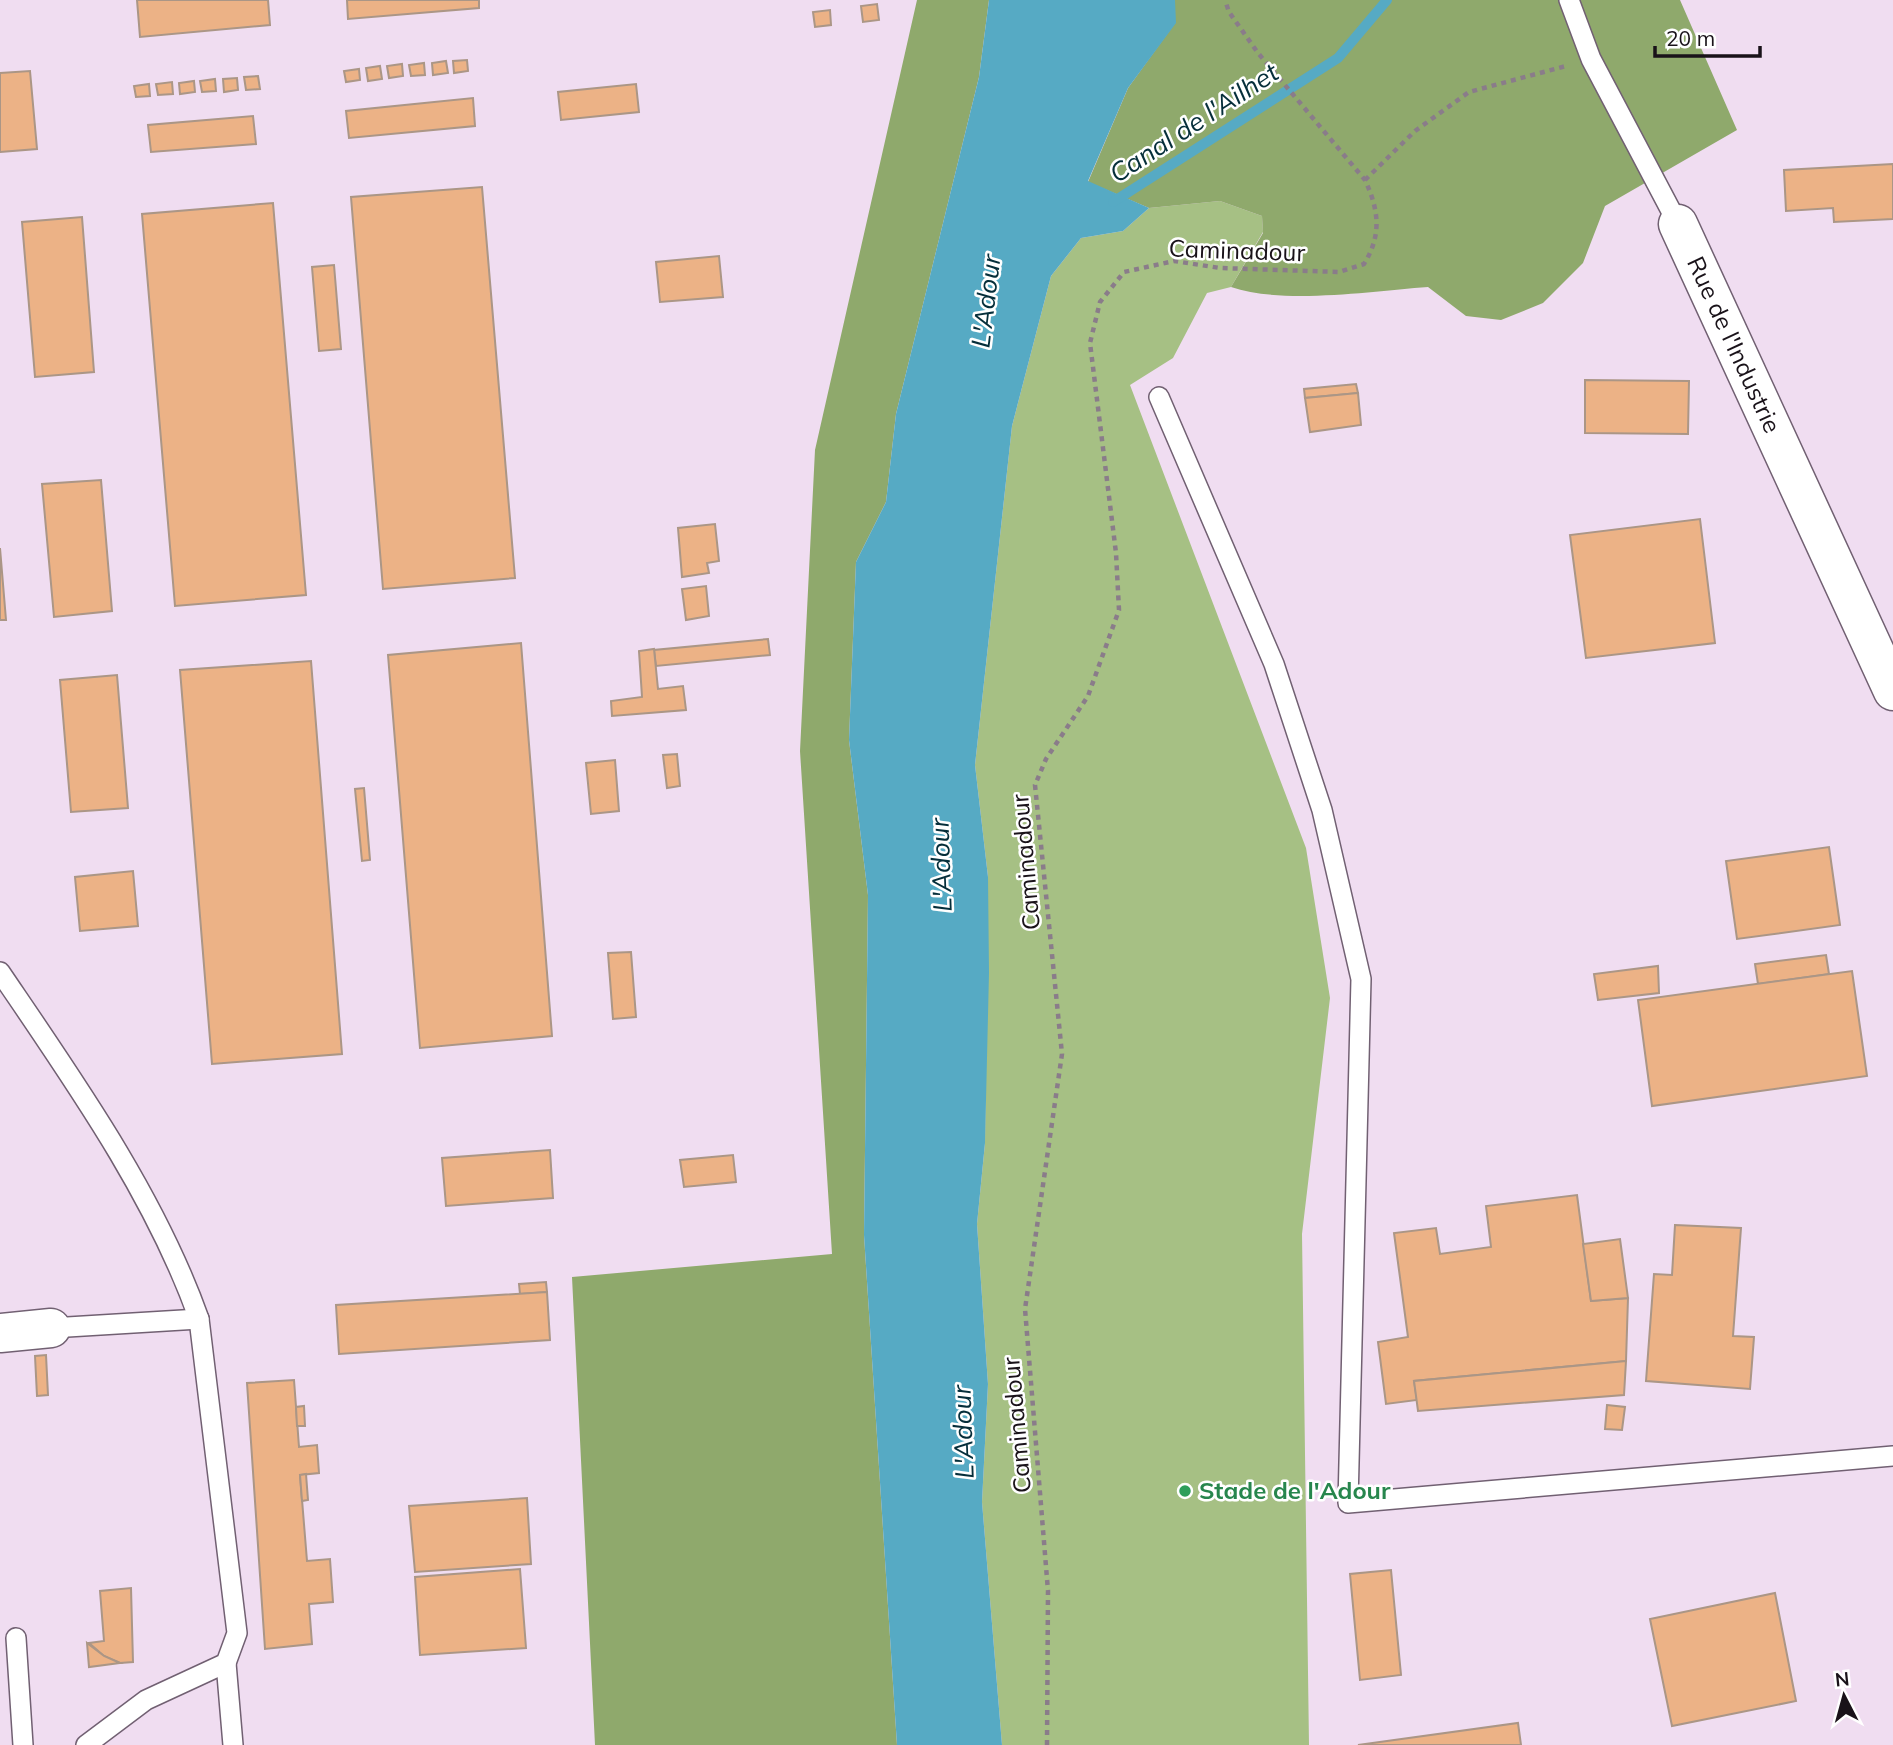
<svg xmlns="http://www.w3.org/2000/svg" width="1893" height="1745" font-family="Mulish,sans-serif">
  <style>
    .green { fill: #a6c084 }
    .forest { fill: #8fa96c }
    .water { fill: #56aac4 }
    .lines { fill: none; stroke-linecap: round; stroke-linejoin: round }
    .stream { stroke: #56aac4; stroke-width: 10 }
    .building { fill: #ecb286; stroke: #ab9686; stroke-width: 2 }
    .service-casing { stroke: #716072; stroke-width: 22 }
    .minor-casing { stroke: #716072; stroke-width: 41 }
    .path { stroke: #8a7c8a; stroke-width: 4.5; stroke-dasharray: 5 5; stroke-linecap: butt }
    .service { stroke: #fff; stroke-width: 19 }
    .minor { stroke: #fff; stroke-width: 38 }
    .leisure-dot { fill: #2e9e5b; stroke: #fff; stroke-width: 2.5 }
    .labels { text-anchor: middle; stroke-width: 5; stroke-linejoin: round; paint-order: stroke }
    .street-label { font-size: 24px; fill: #191219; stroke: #fff }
    .leisure-label { font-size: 24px; font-weight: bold; fill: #27864d; stroke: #fff; text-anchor: start }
    .water-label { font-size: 26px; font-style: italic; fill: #052e3a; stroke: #fff }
  </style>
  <rect width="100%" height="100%" fill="#f0ddf1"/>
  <path class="green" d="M1220,201L1262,216L1263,232L1231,287L1207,293L1173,358L1130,385L1306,848L1330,998L1302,1234L1309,1745H1002L982,1502L988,1384L977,1224L985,1143L988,877L975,765L1012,426L1051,276L1081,238L1123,231L1149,208Z"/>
  <g class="forest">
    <path d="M917,0H989L979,77L896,414L886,502L856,562L849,740L868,895L864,1235L897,1745H595L572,1277L832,1254L800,751L815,450Z"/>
    <path d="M1175,0H1680L1737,130L1605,206L1583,263L1543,303L1501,320L1466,316L1428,287C1372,291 1283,305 1231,287L1263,233L1262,216L1220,201L1149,208L1088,182L1128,88L1175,23Z"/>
  </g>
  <path class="water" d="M989,0H1175L1176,23L1128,88L1088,181L1149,208L1123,231L1081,238L1051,276L1012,426L975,765L988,877L989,973L985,1143L977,1224L988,1384L982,1502L1002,1745H897L864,1235L868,895L849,740L856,562L886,502L896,414L979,77Z"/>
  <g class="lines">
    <path class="stream" d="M1113,202L1338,58L1387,0"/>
  </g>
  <g class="building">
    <path d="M137,0H268L270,25L140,37Z"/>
    <path d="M347,0H479V8L348,19Z"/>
    <path d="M877,4L879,20L863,22L861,6Z"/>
    <path d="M830,10L831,25L815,27L813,12Z"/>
    <path d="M467,60L468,71L454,73L453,61Z"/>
    <path d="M446,61L448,73L433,75L432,63Z"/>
    <path d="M424,63L425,75L411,76L409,65Z"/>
    <path d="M402,64L403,76L389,78L387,66Z"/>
    <path d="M380,66L382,79L368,81L366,68Z"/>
    <path d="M359,69L360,80L346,82L344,71Z"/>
    <path d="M30,71L37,149L0,152V73Z"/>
    <path d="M258,76L260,89L246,90L244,77Z"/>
    <path d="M237,78L238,90L224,92L223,79Z"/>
    <path d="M215,79L216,91L202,92L200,81Z"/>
    <path d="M194,81L195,92L180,94L179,83Z"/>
    <path d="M172,82L173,94L158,95L156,84Z"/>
    <path d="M149,84L150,96L136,97L134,86Z"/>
    <path d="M636,84L639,112L561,120L558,92Z"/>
    <path d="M473,98L475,126L349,138L346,111Z"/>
    <path d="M253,116L256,144L151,152L148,125Z"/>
    <path d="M1893,164V219L1834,222L1833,208L1786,211L1784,170Z"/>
    <path d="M482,187L515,578L383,589L351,197Z"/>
    <path d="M273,203L306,595L175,606L142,214Z"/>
    <path d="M82,217L94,372L35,377L22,222Z"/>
    <path d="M719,256L723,297L660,302L656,262Z"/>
    <path d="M334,265L341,349L319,351L312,267Z"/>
    <path d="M1585,380L1689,381L1688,434L1585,433Z"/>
    <path d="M1356,384L1358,393L1305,398L1304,389Z"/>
    <path d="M1358,393L1361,425L1310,432L1305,398Z"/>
    <path d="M101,480L112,611L54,617L42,484Z"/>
    <path d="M1700,519L1715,643L1586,658L1570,535Z"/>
    <path d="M715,524L719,561L707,563L709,573L682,577L678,528Z"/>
    <path d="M0,548L6,620H0Z"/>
    <path d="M706,586L709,616L686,620L682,589Z"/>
    <path d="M768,639L770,655L656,666L654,650Z"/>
    <path d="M521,643L552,1036L420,1048L388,655Z"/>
    <path d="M654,649L658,689L683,686L686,710L612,716L611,701L642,697L639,651Z"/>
    <path d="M311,661L342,1054L212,1064L180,670Z"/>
    <path d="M117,675L128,808L71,812L60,680Z"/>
    <path d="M677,754L680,786L667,788L663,755Z"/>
    <path d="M615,760L619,811L591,814L586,763Z"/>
    <path d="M364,788L370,860L362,861L355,789Z"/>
    <path d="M1829,847L1840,925L1737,939L1726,861Z"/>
    <path d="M133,871L138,926L80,931L75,877Z"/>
    <path d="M631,952L636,1017L613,1019L608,953Z"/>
    <path d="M1826,955L1829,974L1758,984L1755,964Z"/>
    <path d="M1658,966L1659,993L1598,1000L1594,974Z"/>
    <path d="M1852,971L1867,1076L1652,1106L1638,1000Z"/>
    <path d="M550,1150L553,1198L446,1206L442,1158Z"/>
    <path d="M733,1155L736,1182L684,1187L680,1160Z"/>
    <path d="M1577,1195L1591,1301L1628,1298L1626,1361L1414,1381L1417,1400L1386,1404L1378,1342L1408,1337L1394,1233L1436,1228L1440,1254L1491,1247L1486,1206Z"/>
    <path d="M1675,1225L1741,1228L1733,1336L1754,1337L1750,1389L1646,1381L1654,1274L1672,1275Z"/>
    <path d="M1620,1239L1628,1298L1591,1301L1583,1244Z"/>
    <path d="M546,1282L547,1292L520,1294L519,1284Z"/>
    <path d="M547,1292L550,1340L339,1354L336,1305Z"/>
    <path d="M46,1355L48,1395L37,1396L35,1356Z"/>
    <path d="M1626,1361L1624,1395L1418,1411L1414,1381Z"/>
    <path d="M294,1380L299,1447L317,1445L319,1473L300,1475L307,1561L330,1559L333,1602L309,1604L312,1644L265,1649L247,1383Z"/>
    <path d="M1607,1405L1625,1407L1622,1430L1605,1429Z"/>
    <path d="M304,1406L305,1426H297L296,1407Z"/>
    <path d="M306,1474L308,1500L302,1501L300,1475Z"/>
    <path d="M527,1498L531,1564L415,1572L409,1506Z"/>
    <path d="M520,1569L526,1648L420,1655L415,1577Z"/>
    <path d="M1391,1570L1401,1675L1360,1680L1350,1574Z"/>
    <path d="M131,1588L133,1662L120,1663L104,1656L89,1643L104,1641L100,1591Z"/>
    <path d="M1775,1593L1796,1701L1672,1726L1650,1619Z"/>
    <path d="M87,1643L104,1656L120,1663L89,1667Z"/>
    <path d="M1518,1723L1521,1745H1358Z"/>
  </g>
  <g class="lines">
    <defs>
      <g id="service">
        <path d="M1569,0L1591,59L1678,224"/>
        <path d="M1159,397L1274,664L1322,810L1361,979L1348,1503L1893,1456"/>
        <path d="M0,972C74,1081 155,1195 199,1319L237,1633L226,1663L146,1700L86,1745"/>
        <path d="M51,1328L199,1319"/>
        <path d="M16,1638L23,1745"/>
        <path d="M226,1663L233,1745"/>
      </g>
      <g id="minor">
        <path id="s1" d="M1678,224L1893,691"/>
        <path d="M0,1333L51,1328"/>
      </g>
    </defs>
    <use href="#service" class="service-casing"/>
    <use href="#minor" class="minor-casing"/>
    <g class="path">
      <path d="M1365,180L1415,131L1469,92L1566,66"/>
      <path d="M1047,1745L1048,1591L1025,1309L1062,1054L1035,785L1046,759L1088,696L1119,610L1116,553L1090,343L1100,302L1124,272L1174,261L1220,268L1339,272L1364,264C1382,235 1379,210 1365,180L1258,53L1229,12L1225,0"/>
    </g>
    <use href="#service" class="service"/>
    <use href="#minor" class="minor"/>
  </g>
  <circle class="leisure-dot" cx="1185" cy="1491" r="7"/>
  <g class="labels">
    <g class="street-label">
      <text transform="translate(1237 251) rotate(2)" y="8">Caminadour</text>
      <text dy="8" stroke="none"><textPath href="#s1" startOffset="133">Rue de l'Industrie</textPath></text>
      <text transform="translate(1026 862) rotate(-95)" y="8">Caminadour</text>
      <text transform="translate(1017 1425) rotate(-95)" y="8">Caminadour</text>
    </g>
    <g class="leisure-label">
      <text x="1199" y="1499">Stade de l'Adour</text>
    </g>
    <g class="water-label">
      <text transform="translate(1194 123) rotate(-33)" y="9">Canal de l'Ailhet</text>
      <text transform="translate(986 301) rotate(-83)" y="9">L'Adour</text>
      <text transform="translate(941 865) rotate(-92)" y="9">L'Adour</text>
      <text transform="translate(963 1432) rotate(-92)" y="9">L'Adour</text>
    </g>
  </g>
  <g transform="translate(1844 1696) rotate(354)" stroke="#ffffff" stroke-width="5" paint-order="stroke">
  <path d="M0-5L12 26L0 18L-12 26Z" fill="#191219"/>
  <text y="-10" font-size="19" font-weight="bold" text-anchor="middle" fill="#191219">N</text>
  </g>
  <path d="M1655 46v10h105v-10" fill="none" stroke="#191219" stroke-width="3.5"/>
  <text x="1666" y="46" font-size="21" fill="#191219" stroke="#ffffff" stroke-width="5" paint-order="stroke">20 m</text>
</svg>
